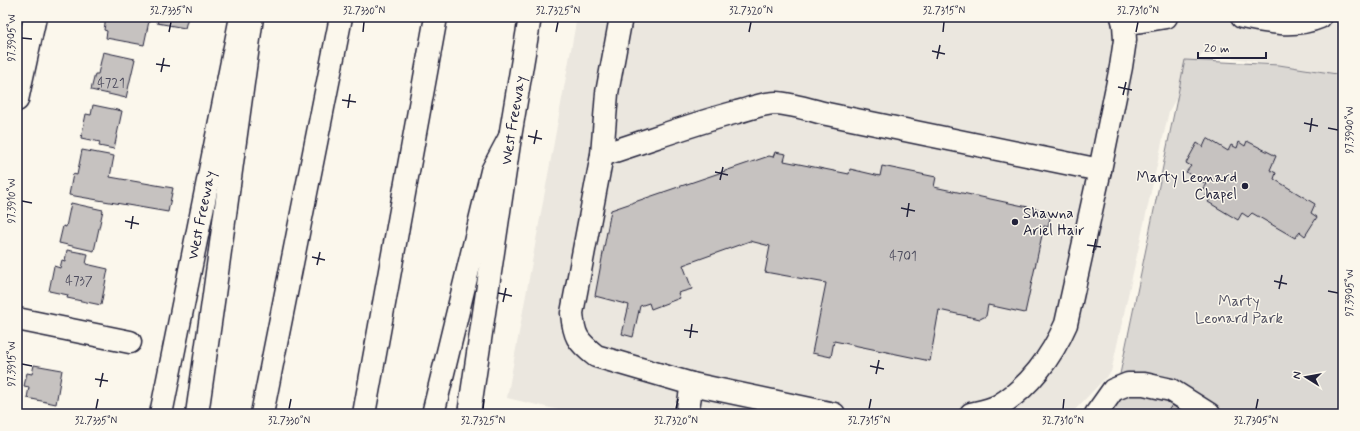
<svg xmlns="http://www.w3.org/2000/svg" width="1360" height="431" font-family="Mynerve,sans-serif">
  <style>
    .built { fill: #ebe7df }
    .green { fill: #dbd8d3; stroke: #7e7d87 }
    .building { fill: #c6c2c0; stroke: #22223b }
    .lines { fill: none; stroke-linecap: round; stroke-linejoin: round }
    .minor-casing { stroke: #22223b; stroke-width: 25 }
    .major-casing { stroke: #22223b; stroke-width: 25 }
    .highway-casing { stroke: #22223b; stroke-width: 25 }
    .minor { stroke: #fbf7ec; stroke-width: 22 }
    .major { stroke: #fbf7ec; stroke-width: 22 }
    .highway { stroke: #fbf7ec; stroke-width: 22 }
    .ticks { fill: none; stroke: #22223b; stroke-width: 1.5 }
    .poi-dot { fill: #22223b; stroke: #fbf7ec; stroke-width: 1.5 }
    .labels { text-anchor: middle; stroke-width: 3; stroke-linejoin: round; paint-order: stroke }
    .number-label { font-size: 13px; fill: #4b4a5c }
    .street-label { font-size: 15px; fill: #22223b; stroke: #fbf7ec }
    .poi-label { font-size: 15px; fill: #22223b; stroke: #fbf7ec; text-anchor: end }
    .park-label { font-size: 15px; fill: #505061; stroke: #fbf7ec }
    .neatline { fill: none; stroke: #22223b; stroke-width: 1.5 }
    .ticks-label { font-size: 10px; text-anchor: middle; fill: #22223b }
  </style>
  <rect width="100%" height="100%" fill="#fbf7ec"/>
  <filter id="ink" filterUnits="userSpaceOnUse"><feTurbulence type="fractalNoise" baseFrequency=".025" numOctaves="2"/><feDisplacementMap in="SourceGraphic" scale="8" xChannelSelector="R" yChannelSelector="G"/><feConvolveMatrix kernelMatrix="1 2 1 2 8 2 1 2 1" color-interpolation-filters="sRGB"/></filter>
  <g filter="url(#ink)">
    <path class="built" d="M577,17H1343V75L1202,53L1169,111L1111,372L1071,414H576L507,398Z"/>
    <path class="green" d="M1185,60L1279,65L1343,75V414H1118L1112,413Z"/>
    <g class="building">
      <path d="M106,17H146L145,21H149L144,45L106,38L107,31L104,30Z"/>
      <path d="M159,17H188L185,28L157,23Z"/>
      <path d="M103,52L135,59L126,98L91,90L95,74H98Z"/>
      <path d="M93,105L122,111L114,149L99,146L100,142L81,138L86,114L91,115Z"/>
      <path d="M1207,138L1228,151L1231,145L1237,148L1239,142L1245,146L1247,141L1276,156L1270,170L1276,173L1274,179L1315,204L1311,213L1317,217L1305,236L1300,232L1295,238L1252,213L1248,217L1242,213L1238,220L1208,202L1210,199L1205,197L1208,192L1203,188L1206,184L1186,172L1191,166L1186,163L1197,143L1203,147Z"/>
      <path d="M82,150L114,156L110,177L173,188L168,212L69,195L73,174L77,175Z"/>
      <path d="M775,152L786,154L784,161L849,174L850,169L880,176L882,166L936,177L934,187L1047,211L1046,214H1051L1048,227L1044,226L1025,313L988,305L986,316L980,319L939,310L930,361L834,341L831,357L812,353L826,283L765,272L770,246L750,241L683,265L692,289L678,293L680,298L651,309L649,303L640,306L633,337L622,334L629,305L595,296L611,210L769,156L773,157Z"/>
      <path d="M71,203L103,210L94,251L59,243L63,226L66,227Z"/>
      <path d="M67,250L88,254L86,264L108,269L101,305L67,298L68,295L49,291L54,266L60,268L62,260L65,261Z"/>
      <path d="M34,365L62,370L56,404L27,398L29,387L24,386L27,373L32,374Z"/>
      <path d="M1172,405L1186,414H1166Z"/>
    </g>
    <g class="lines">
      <defs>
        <g id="minor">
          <path d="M621,17L607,93L602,155L572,313C574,336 577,341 596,356L692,384L834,414"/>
          <path d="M1242,17C1269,22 1294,28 1320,17"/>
          <path d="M1124,24L1166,17"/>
          <path d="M17,100L35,17"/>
          <path d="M602,155C647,141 691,124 737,112C750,109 762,103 776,103C792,104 811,110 827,114L1100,170"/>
          <path d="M17,319L130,342"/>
          <path d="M687,414L692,384"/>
          <path d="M971,414C979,412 990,410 998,406C1029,388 1052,356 1066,324L1100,170L1121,67L1125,40L1124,24L1122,17"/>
          <path d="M1096,414L1113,390L1128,384H1144L1171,390L1209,414"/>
        </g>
        <g id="major">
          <path id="s1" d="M161,414L241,17"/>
          <path id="s2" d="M469,414L510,137L530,17"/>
        </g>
        <g id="highway">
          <path d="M197,414L213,302L252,17"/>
          <path d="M262,414L341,17"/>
          <path d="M364,414L436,17"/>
          <path d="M433,414L492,171L510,137"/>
        </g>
      </defs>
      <use href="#minor" class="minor-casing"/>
      <use href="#major" class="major-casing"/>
      <use href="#highway" class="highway-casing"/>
      <use href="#minor" class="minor"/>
      <use href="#major" class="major"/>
      <use href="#highway" class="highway"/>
    </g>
  </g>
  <path class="ticks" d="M169,32L171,22M363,32L364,22M556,32L558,22M749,32L751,22M943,32L944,22M1136,32L1138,22M22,38L32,39M932,51L945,54M937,59L940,45M156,64L170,66M161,72L164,58M1118,87L1132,90M1123,95L1126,82M342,100L356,102M348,108L350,94M1304,123L1318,126M1328,128L1338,130M1310,132L1312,118M528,136L542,139M534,144L537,130M715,172L728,175M720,180L723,167M22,201L32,203M901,208L915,211M907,217L909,203M125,221L139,224M131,229L133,216M1087,245L1101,247M1093,253L1096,239M312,257L325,260M317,265L320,252M1274,281L1287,284M1279,289L1282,275M1328,291L1338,293M498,293L512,296M503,302L506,288M684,330L698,332M690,338L692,324M22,364L32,366M870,366L884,369M876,374L879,360M95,379L108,381M100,387L103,373M96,409L98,399M289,409L291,399M483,409L484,399M676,409L678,399M869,409L871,399M1063,409L1064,399M1256,409L1258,399"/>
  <g class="poi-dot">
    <circle cx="1245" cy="186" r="4"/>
    <circle cx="1015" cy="222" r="4"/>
  </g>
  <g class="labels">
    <g class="number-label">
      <text x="111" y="87">4721</text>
      <text x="903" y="260">4701</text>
      <text x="79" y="285">4737</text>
    </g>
    <g class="street-label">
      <text dy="5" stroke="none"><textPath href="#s2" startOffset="297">West Freeway</textPath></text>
      <text dy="5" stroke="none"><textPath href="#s1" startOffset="203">West Freeway</textPath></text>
    </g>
    <g class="poi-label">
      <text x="1237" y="182">Marty Leonard<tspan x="1237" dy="17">Chapel</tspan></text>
      <text x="1023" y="218" text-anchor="start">Shawna<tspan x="1023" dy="17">Ariel Hair</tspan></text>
    </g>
    <g class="park-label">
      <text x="1239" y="306">Marty<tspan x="1239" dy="17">Leonard Park</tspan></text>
    </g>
  </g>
  <rect width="1360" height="431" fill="none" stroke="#fbf7ec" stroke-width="44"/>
  <g transform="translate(1306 377) rotate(281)" stroke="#fbf7ec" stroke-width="3" paint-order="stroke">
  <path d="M0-3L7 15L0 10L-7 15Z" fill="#22223b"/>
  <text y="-6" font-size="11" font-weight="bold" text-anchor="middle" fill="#22223b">N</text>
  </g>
  <path d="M1198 52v6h68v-6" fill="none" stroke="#22223b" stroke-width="2"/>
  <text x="1204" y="52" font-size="12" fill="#22223b" stroke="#fbf7ec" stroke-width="3" paint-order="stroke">20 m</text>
  <rect x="22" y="22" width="1316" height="387" class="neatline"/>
  <g class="ticks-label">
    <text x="171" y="14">32.7335°N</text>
    <text x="364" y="14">32.7330°N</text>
    <text x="558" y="14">32.7325°N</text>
    <text x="751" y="14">32.7320°N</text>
    <text x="944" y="14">32.7315°N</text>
    <text x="1138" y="14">32.7310°N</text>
    <text transform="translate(11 38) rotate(-90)" y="4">97.3905°W</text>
    <text transform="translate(1349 130) rotate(-90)" y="4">97.3900°W</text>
    <text transform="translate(11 201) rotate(-90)" y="4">97.3910°W</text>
    <text transform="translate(1349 293) rotate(-90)" y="4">97.3905°W</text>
    <text transform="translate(11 364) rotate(-90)" y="4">97.3915°W</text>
    <text x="96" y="424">32.7335°N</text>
    <text x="289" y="424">32.7330°N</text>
    <text x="483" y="424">32.7325°N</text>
    <text x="676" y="424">32.7320°N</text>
    <text x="869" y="424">32.7315°N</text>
    <text x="1063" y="424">32.7310°N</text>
    <text x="1256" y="424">32.7305°N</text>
  </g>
</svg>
